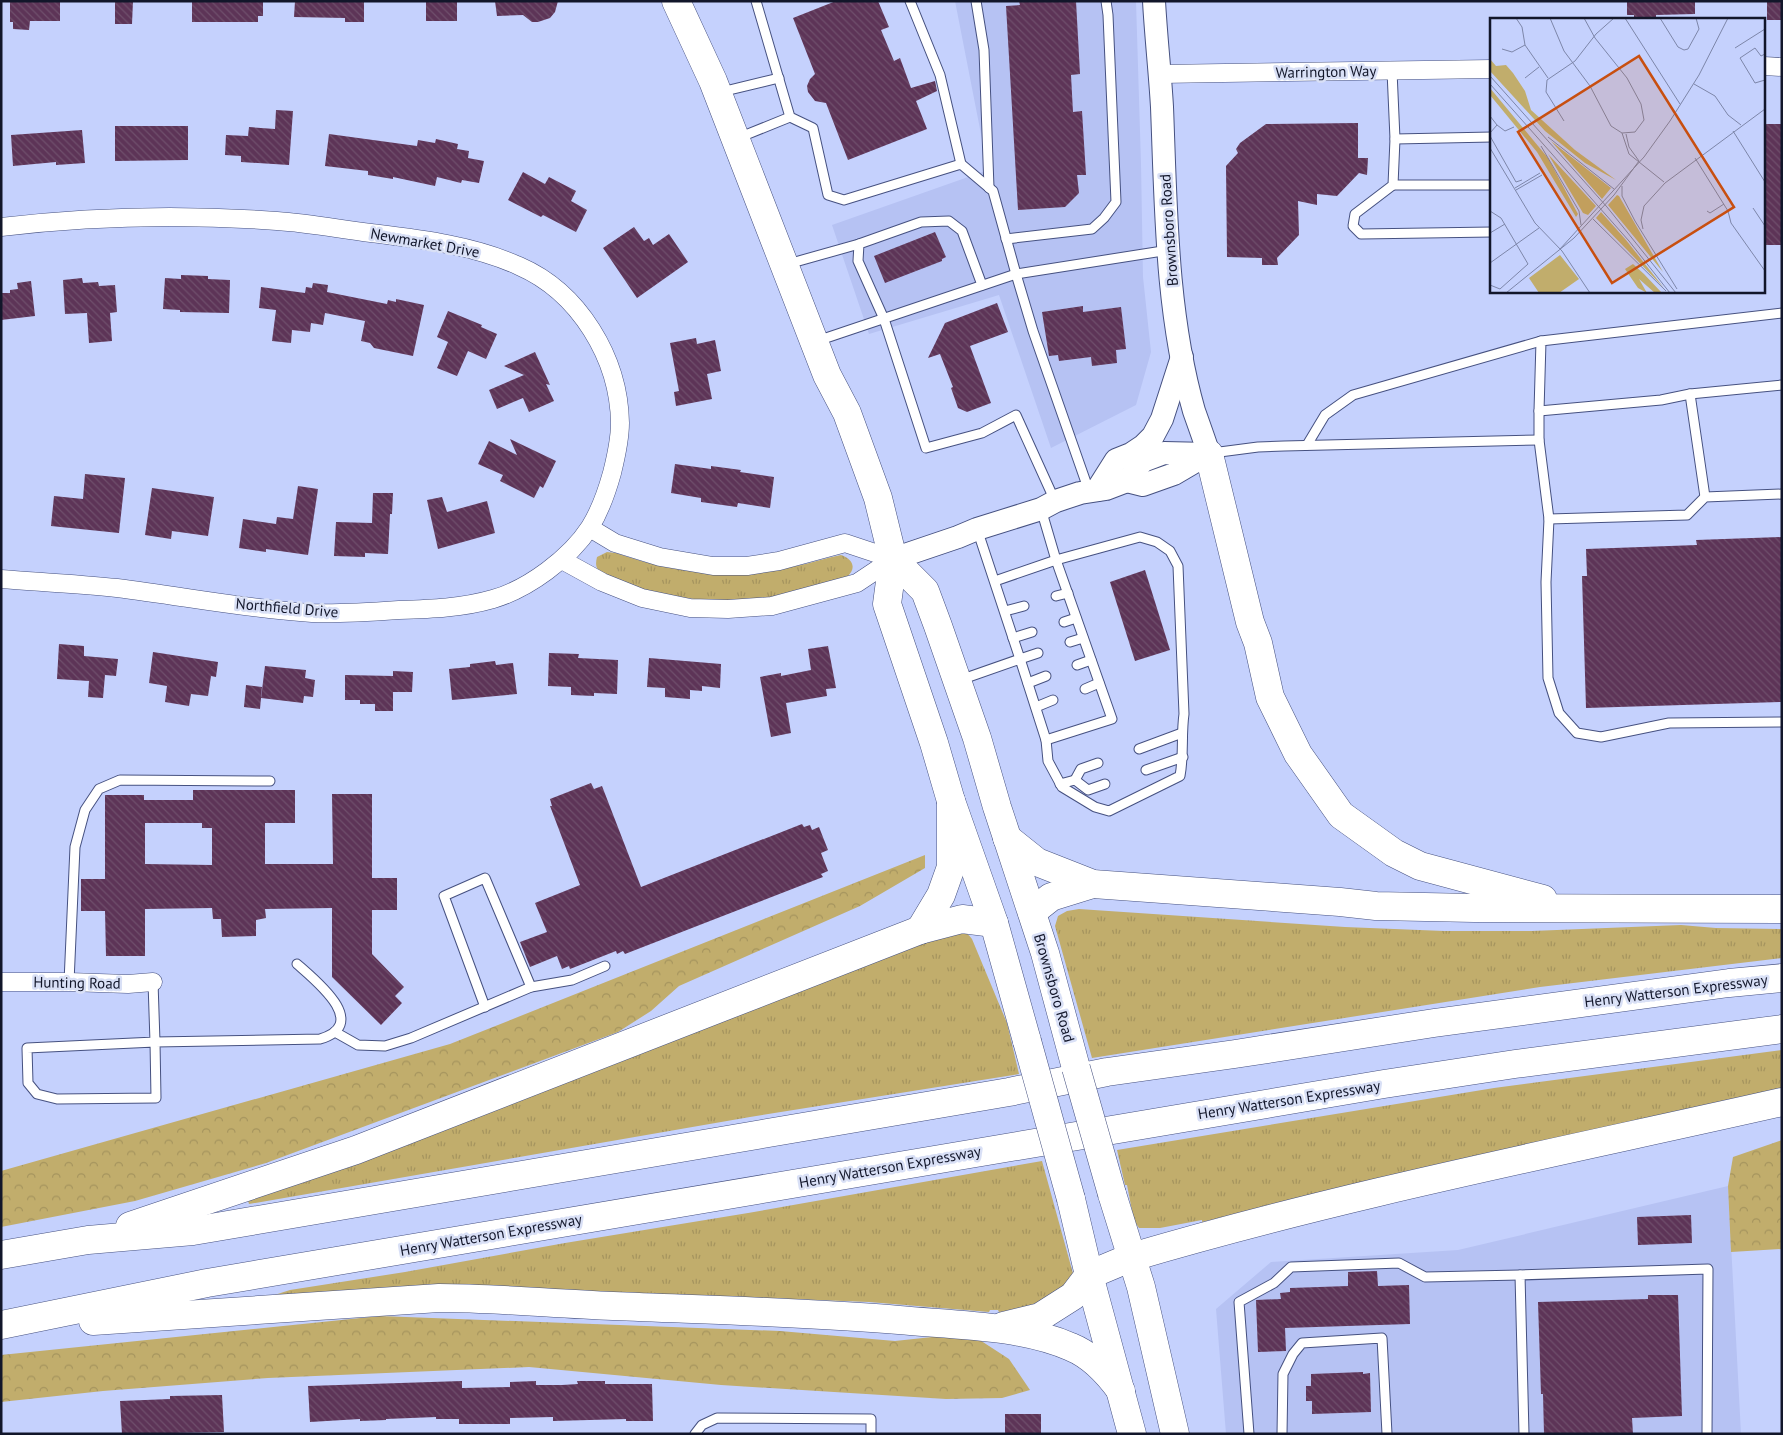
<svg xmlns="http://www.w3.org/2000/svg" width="1783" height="1435" font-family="'PT Sans',sans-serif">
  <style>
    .built { fill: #b6c2f3 }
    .grass { fill: url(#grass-tufts) }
    .forest { fill: url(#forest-crowns) }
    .building { fill: url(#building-back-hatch); fill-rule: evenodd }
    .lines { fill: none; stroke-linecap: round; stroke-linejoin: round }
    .service-casing { stroke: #465180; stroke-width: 11 }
    .minor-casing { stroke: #465180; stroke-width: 19 }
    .tertiary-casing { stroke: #465180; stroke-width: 24 }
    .primary-casing { stroke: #465180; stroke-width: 29 }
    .motorway-casing { stroke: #465180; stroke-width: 29 }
    .service { stroke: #fff; stroke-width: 9 }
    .minor { stroke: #fff; stroke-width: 18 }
    .tertiary { stroke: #fff; stroke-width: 22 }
    .primary { stroke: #fff; stroke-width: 28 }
    .motorway { stroke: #fff; stroke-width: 28 }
    .primary-bridge-casing { stroke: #465180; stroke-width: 29; stroke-linecap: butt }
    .primary-bridge { stroke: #fff; stroke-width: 28 }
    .labels { text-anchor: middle; stroke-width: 5; stroke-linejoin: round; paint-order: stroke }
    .street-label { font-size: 15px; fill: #12162a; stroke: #d9e0f6 }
    .inset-road { fill: none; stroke: #7d86a9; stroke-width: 1 }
    .view { fill: #c84f10; fill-opacity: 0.15; stroke: #c84f10; stroke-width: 2.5 }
    .inset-edge { fill: none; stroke: #12162a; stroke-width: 2.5 }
  </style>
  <defs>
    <pattern id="grass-tufts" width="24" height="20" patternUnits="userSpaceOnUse" patternTransform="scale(1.25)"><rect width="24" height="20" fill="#c1ad6c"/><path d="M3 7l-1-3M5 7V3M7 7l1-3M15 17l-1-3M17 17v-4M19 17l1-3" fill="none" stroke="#a5945e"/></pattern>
    <pattern id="forest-crowns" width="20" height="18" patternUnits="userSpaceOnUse" patternTransform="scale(1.25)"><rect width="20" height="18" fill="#c1ad6c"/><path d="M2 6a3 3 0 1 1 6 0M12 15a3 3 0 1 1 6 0" fill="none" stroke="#a5945e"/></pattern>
    <pattern id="building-back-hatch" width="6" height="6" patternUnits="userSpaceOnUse" patternTransform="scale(1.25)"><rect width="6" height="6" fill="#5d3457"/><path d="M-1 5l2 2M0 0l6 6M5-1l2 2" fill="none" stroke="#6f4f6c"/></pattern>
  </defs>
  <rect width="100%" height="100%" fill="#c5d1fd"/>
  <g class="built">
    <path d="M955,1H1136L1141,164L1143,277L1151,352L1136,405L1051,448L999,295L869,334L832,225L988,170Z"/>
    <path d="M1728,1186L1741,1434H1226L1216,1309L1271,1262L1458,1250Z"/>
  </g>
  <g class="grass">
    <path d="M607,552L616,553C680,575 729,579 796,566C811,563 826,558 841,555C853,559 857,568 847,577C831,582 815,589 799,592C752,604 700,603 653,592C636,588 619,581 602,574C596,569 595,565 597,557Z"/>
    <path d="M1079,909L1345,927L1444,931H1532L1681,925L1716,928L1782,929V958L1540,987L1092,1058L1055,926L1058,916L1067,911Z"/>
    <path d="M947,930C958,930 965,929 972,939L1007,1023L1019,1074L750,1117L249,1204L247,1197Z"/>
    <path d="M1782,1050V1091L1202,1222V1220L1160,1228H1139L1134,1221L1127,1185H1125L1117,1150L1494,1088Z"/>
    <path d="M1042,1161L1074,1277C1052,1297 1029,1310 999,1312L998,1310H990L989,1312L869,1302L766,1298H265L290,1290L405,1272L565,1243L748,1213Z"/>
  </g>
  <g class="forest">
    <path d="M925,855V868L860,906L679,986L651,1011L618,1032L266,1163L135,1201L1,1227V1171L450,1044Z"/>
    <path d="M1782,1140V1249L1731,1252L1728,1186L1733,1157Z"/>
    <path d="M380,1316L780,1331L895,1341L969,1333L1009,1359L1030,1390L1002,1398L946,1399L721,1385L529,1367L268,1378L103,1391L1,1402V1355Z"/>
  </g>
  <g class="building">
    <path d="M10,1H60V21H30L29,30L13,29V22H10Z"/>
    <path d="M115,1H133L132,24H115Z"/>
    <path d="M192,1H263V16H258V22H192Z"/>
    <path d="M295,1H364V22H345V18L294,17Z"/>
    <rect x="426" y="1" width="31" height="20"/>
    <path d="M495,1H558L555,12L550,18L538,22H532L523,15L497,16Z"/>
    <path d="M836,1H878L889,27L881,30L894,61L900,58L911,88L935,81L937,91L916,101L927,129L848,160L826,103L815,101L808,92L807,86L810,79L815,74L793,18Z"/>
    <path d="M1019,1H1076L1080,74L1071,75L1073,112L1082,111L1086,175H1077L1079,193L1065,207L1018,210L1006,6L1020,5Z"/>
    <path d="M1627,1H1695V14L1656,15V19H1634V15H1627Z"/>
    <path d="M1767,1H1782L1781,20H1767Z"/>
    <path d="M276,110L293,111L289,165L241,162V156L225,155L226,135L248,136L249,127L275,129Z"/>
    <path d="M1358,123V158H1368L1367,175L1359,173L1337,196L1317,194V205L1298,201L1299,235L1277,258L1278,265H1262V258L1227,257L1226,166L1238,153L1236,149L1240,143L1266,124Z"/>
    <rect x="1764" y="124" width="18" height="121"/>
    <path d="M115,126H188V160L115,161Z"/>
    <path d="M82,130L85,163L56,165V162L13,166L11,135Z"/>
    <path d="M329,134L417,146L418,140L435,143L436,139L458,144L457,149L469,151L468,158L484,161L479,183L462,180L461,183L437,177L435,186L393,177V179L368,175V171L325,166Z"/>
    <path d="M523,172L545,184L549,177L576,191L571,201L587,210L576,232L543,215L541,217L508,200Z"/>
    <path d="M634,227L644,241L649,238L653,245L669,234L688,262L637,298L603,248Z"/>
    <path d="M935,232L946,257L942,259V261L885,283L874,256Z"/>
    <path d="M181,275L208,276V279L230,280L229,313L180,312V310L163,309L165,278L181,279Z"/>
    <path d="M82,278L83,283L98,282L99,286L115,285L117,312L110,313L112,341L89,343L87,313L65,314L63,280Z"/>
    <path d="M31,281L35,316L1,320V293H10V290L18,289L17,283Z"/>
    <path d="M313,283L328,285L327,292L387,304L388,300L396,302V299L424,305L413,356L374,348L370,343L361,341L365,321L325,313L323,325L311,323L310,332L292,330L291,343L272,341L276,310L259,308L261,287L305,293L306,287L312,288Z"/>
    <path d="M997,303L1008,332L970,346L991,403L967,412L958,408L951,388L953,387L940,354L928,358L945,323Z"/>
    <path d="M1083,306V312L1121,307L1126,349L1116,350L1117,363L1092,366L1091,357L1059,361L1058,355L1049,356L1042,312Z"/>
    <path d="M448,311L482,325L481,327L497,334L486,359L468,351L457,376L437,368L448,342L437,337Z"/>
    <path d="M696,338L697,344L715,340L721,371L707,374L712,399L676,406L674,392L679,391L670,343Z"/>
    <path d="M535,352L550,385L546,384L554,401L529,412L523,398L497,409L489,390L524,375L504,366Z"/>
    <path d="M510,439L556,461L543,488L540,486L534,498L500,481L503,475L478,464L489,441L517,455Z"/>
    <path d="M675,464L711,469V466L741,470L740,472L774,477L770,508L738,503L737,507L701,502V498L671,493Z"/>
    <path d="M85,474L125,478L119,533L51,526L54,496L83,499Z"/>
    <path d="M298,486L318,489L308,555L266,549V552L239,548L243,519L276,524L277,517L293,519Z"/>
    <path d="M152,488L214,497L208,536L172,531L171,539L145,535Z"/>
    <path d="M373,493H393L392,514H390L388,554L365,553V557L334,556L336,522L372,523Z"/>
    <path d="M442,497L447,512L487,501L495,533L438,549L427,500Z"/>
    <path d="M1782,537V702L1586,708L1582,576H1587L1586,549L1697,545L1696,540Z"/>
    <path d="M1145,570L1170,650L1135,661L1110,582Z"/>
    <path d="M59,644L84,646V656L118,659L116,676L105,675L103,698L88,697L89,681L57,679Z"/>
    <path d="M828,646L836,688L826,689L827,696L786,703L791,733L771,737L760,677L781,673V676L811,670L808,649Z"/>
    <path d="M153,652L218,662L216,677L211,676L208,696L191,694L189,706L165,702L167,686L149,683Z"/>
    <path d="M549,653L579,654L578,658L618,660L617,694L594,693V696L571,695V687L548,686Z"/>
    <path d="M649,658L721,664L720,688L702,686V691L690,690V699L665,697V688L647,687Z"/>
    <path d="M495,661L496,665L513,663L517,694L452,700L449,669L470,667V664Z"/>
    <path d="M265,666L306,670L305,678L315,680L313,697L304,696L303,703L261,698Z"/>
    <path d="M393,671L413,672L412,692H393V711H375V704H360V700H345V675L393,676Z"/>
    <path d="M246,685L262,687L260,709L244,707Z"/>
    <path d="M591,783L594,789L602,786L641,887L802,824L804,827L810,825L812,830L819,827L828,850L821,853L828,871L821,874L823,877L625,954L623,951L617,954L616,951L570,969L569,966L562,969L557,956L530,967L520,942L547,932L535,903L580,885L550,806H552L550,799Z"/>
    <path d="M193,790H295V823H265V864H333L332,794H372V878H397V910H372V954L404,987L395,996L402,1003L381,1025L332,977V908L265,909L266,918L256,920V936L222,937L221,919H213L212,908L145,909V956H106L105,911H81V879H105V795H144V800H193ZM145,823H202V828H212V865L145,864Z"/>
    <path d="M1691,1215L1692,1243L1638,1245L1637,1217Z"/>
    <path d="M1377,1271L1378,1286L1409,1285L1410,1324L1285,1328L1286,1351L1258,1352L1256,1300L1281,1299L1280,1293L1290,1292V1288L1348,1286V1272Z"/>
    <path d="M1648,1295H1678L1682,1416L1632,1418L1633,1434H1544L1543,1394H1541L1538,1302L1648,1299Z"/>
    <path d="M1363,1372V1374L1370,1373L1371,1412L1312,1414V1401H1306V1386H1311V1374Z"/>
    <path d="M462,1381V1388L510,1387V1382L536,1381V1385H562L578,1384L577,1381H605V1384H652L653,1421H626V1419L553,1421V1417L510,1418V1424H459V1419H436V1417L386,1419V1420L360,1421V1419L310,1422L308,1386Z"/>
    <path d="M222,1395L224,1432L122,1434L120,1401L170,1399V1396Z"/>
    <rect x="1005" y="1414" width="36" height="20"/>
  </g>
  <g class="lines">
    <defs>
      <g id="service">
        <path d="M756,1L790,117L813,128L828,195L844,200L961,164L993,191L1016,274L1169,250"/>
        <path d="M910,1L940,75L961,164"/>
        <path d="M976,1L984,50L989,188"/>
        <path d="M1392,71L1395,139L1393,185L1355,214L1353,226L1361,234L1492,232"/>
        <path d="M721,92L779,78"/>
        <path d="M738,138L790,117"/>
        <path d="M1395,139L1492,137"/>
        <path d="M1393,185H1492"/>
        <path d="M1006,239L1092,229L1104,218L1116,202L1108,15L1106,1"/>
        <path d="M788,264L859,244"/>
        <path d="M982,285L962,231L949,221L921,222L859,244L858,261L884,319L926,448L982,433L1016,415L1055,501"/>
        <path d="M1782,313L1541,341L1539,411V440L1549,519L1546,582L1548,678L1559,713L1577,733L1601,737L1669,723L1782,722"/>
        <path d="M817,341L1016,274L1033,331L1089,491"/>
        <path d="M1690,394L1705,497"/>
        <path d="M1539,411L1661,400L1690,394L1782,385"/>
        <path d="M1307,445L1325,415L1353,395L1541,341"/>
        <path d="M1212,453L1258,447L1284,446L1539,440"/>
        <path d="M1549,519L1687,515L1705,497L1782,494"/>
        <path d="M977,529L1020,659L1038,653"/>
        <path d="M995,581L1056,560L1140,537L1157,542L1170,551L1178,566L1184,714C1181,735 1184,755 1180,776L1109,811L1095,807L1062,787L1048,761L1046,740"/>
        <path d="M1056,596L1068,593"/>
        <path d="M1005,611L1024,606"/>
        <path d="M1064,622L1076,618"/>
        <path d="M1013,638L1032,632"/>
        <path d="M1070,642L1083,638"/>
        <path d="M1077,665L1091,660"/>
        <path d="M960,680L1020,659L1046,740L1112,719L1056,560L1041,509"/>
        <path d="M1028,683L1046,676"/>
        <path d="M1085,689L1099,683"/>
        <path d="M1036,707L1053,700"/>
        <path d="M1139,749L1182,733"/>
        <path d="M1146,770L1183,757"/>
        <path d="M1075,780L1081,769L1098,763"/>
        <path d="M1060,784L1075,780L1088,790L1105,784"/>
        <path d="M69,982L75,847L85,810L99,789L120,780L270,781"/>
        <path d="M153,982L155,1042L27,1048L28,1083L37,1094L57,1099L156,1098L155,1042L320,1039C371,1024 315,980 297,964"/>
        <path d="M485,1007L444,896L485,878L531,987"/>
        <path d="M335,1032L358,1045L385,1046L411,1038L531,987L572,980L605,966"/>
        <path d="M695,1434L702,1425L717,1418L871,1419V1434"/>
        <path d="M1249,1434L1239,1302L1274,1283L1291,1267L1399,1263L1425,1277L1520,1275"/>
        <path d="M1282,1434L1283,1374L1293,1354L1302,1343L1382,1338L1387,1434"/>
        <path d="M1524,1434L1520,1275L1708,1269L1707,1434"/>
      </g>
      <g id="minor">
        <path d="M1764,66L1782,67"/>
        <path d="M1160,74L1492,69"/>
        <path d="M1,227C93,216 185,214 277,221C308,223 339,229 371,233C420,239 473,245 519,266C579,292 619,358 620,423C620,440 616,457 612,473C607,491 600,511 590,527C570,558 528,589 493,599C462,608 431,609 399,610C370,612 341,614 312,613C247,609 182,596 117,588C79,584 40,582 1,579"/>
        <path d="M590,528L615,543L660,557L713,566H747L779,561L845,543L893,559"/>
        <path d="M562,560L602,582L642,598L690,608L728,609L772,606L857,583L893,559"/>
        <path d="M1,982H69L128,984L153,982"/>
      </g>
      <g id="tertiary">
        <path d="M1154,1C1156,37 1160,72 1162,107C1166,208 1166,313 1194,411C1199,425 1204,439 1209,454"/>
        <path d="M1127,481L1143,485L1174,474L1208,454"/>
        <path d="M1097,490L1116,460L1131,454L1143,446L1153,436L1162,419L1182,357"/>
        <path d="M893,559L958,537L977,529L1041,509L1056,501L1080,493L1106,489L1127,481L1143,461L1164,453L1209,454"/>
      </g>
      <g id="primary">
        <path d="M676,1L713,81L827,375L847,413L878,498L893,559L887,604L934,743L951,801L994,923L1027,1041"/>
        <path d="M893,559L925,591L938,626L977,738L997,807L1045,953L1076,1068"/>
        <path d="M1112,1194L1141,1287L1175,1434"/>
        <path d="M1071,1199L1089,1275L1132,1434"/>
        <path d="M1089,1275L1132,1257"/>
      </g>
      <g id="motorway">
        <path d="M1209,454L1250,622L1258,643L1270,697L1298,754L1341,815L1394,853L1420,866L1543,899"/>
        <path d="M1007,838L1037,862L1093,884L1340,902L1376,906L1474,908L1782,909"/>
        <path d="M1032,912L1051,897L1093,884"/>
        <path d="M920,930L941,895L951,867V801"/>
        <path d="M130,1226L356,1150L920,930L962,919L994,923"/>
        <path d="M1,1255L88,1240L193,1231L1009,1092L1107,1072L1235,1054L1434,1023L1729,983L1782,978"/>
        <path d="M1132,1257C1345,1194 1565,1151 1782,1102"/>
        <path d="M93,1321L439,1298C497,1298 555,1304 613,1306C708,1310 804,1312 899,1320C953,1325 1021,1325 1071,1347C1091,1355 1108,1373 1121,1391"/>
        <path d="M1,1325L207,1283L1384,1084L1515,1064L1782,1029"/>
        <path d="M1003,1326L1040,1317L1073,1296L1089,1275"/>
      </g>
    </defs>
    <use href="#service" class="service-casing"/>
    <use href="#minor" class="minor-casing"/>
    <use href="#tertiary" class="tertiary-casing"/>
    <use href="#primary" class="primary-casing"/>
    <use href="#motorway" class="motorway-casing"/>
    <use href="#service" class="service"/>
    <use href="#minor" class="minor"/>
    <use href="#tertiary" class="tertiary"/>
    <use href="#primary" class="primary"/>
    <use href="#motorway" class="motorway"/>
    <defs>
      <g id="primary-bridge">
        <path d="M1027,1041L1071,1199"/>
        <path d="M1076,1068L1112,1194"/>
      </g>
    </defs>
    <use href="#primary-bridge" class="primary-bridge-casing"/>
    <use href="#primary-bridge" class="primary-bridge"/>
  </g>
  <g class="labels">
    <g class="street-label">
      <text transform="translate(1326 72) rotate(-1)" y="5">Warrington Way</text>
      <text transform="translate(1169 230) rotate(-94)" y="5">Brownsboro Road</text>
      <text transform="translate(425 243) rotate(10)" y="5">Newmarket Drive</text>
      <text transform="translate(287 608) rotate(5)" y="5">Northfield Drive</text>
      <text transform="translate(77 983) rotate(1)" y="5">Hunting Road</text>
      <text transform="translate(1054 988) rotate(74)" y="5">Brownsboro Road</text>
      <text transform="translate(1676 991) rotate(-7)" y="5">Henry Watterson Expressway</text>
      <text transform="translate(1289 1100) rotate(-9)" y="5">Henry Watterson Expressway</text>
      <text transform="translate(890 1167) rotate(-10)" y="5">Henry Watterson Expressway</text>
      <text transform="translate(491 1235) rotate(-10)" y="5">Henry Watterson Expressway</text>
    </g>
  </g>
  <g transform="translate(1490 18)">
    <rect width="275" height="275" fill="#c5d1fd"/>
    <path d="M61,123L121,170L112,181ZM58,136L106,188L98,197L93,195ZM127,177L129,178L173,254L118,187ZM111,194L136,222L174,270L106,200Z" fill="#c1ad6c"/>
    <path d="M0,41L6,48L16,47L23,55L35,73L41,92L85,132L126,162L95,145L55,113L0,53ZM0,70L58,140L88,196L86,199L47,134L0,77ZM70,237L89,261L69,275H49L39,260ZM143,246L154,256L172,275H165L149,261L157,275L148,270L135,251Z" fill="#c1ad6c"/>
    <path class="inset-road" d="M26,0L32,9L35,27L58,60M60,0L74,33L100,68L121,108L132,115L145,114L154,102L151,86L137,60L105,20L94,0M135,0L190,86M170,0L188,29L194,32L198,31L209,11L206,0M245,30L275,11M12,31L22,34L35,27M275,36L271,38L265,30L250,40L265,65L275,62M0,58L117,189L186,275M35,60L49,49M0,66L139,223L180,275M204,66L225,78L238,97L251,107M0,98L7,107L0,115M74,103L56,74L57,62L85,43L106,16L124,0M7,107L15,113L24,109M243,113L275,164M132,115L139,136L174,164M136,116L139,129L149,143M0,118L26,164L32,162M58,119L124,171M51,128L89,193L91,207M0,130L45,205L72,233L100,275M205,140L238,193L241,205L275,253M175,165L275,91M132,168V178L145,203L187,271M25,170L50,155M26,172L52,157M263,190L275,208M0,193L11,200L38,246L10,271L0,267M217,193L220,195L234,186M103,201L176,273M153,211L151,202L154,188L175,165M0,215L15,206M70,231L154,139L180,103L209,57L238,0M0,245L49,210M16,275L84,220L124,177L149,143"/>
    <path class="view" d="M149,38L244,189L122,265L28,114Z"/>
    <rect width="275" height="275" class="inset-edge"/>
  </g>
  <rect width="1783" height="1435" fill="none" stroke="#12162a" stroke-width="5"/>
</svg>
